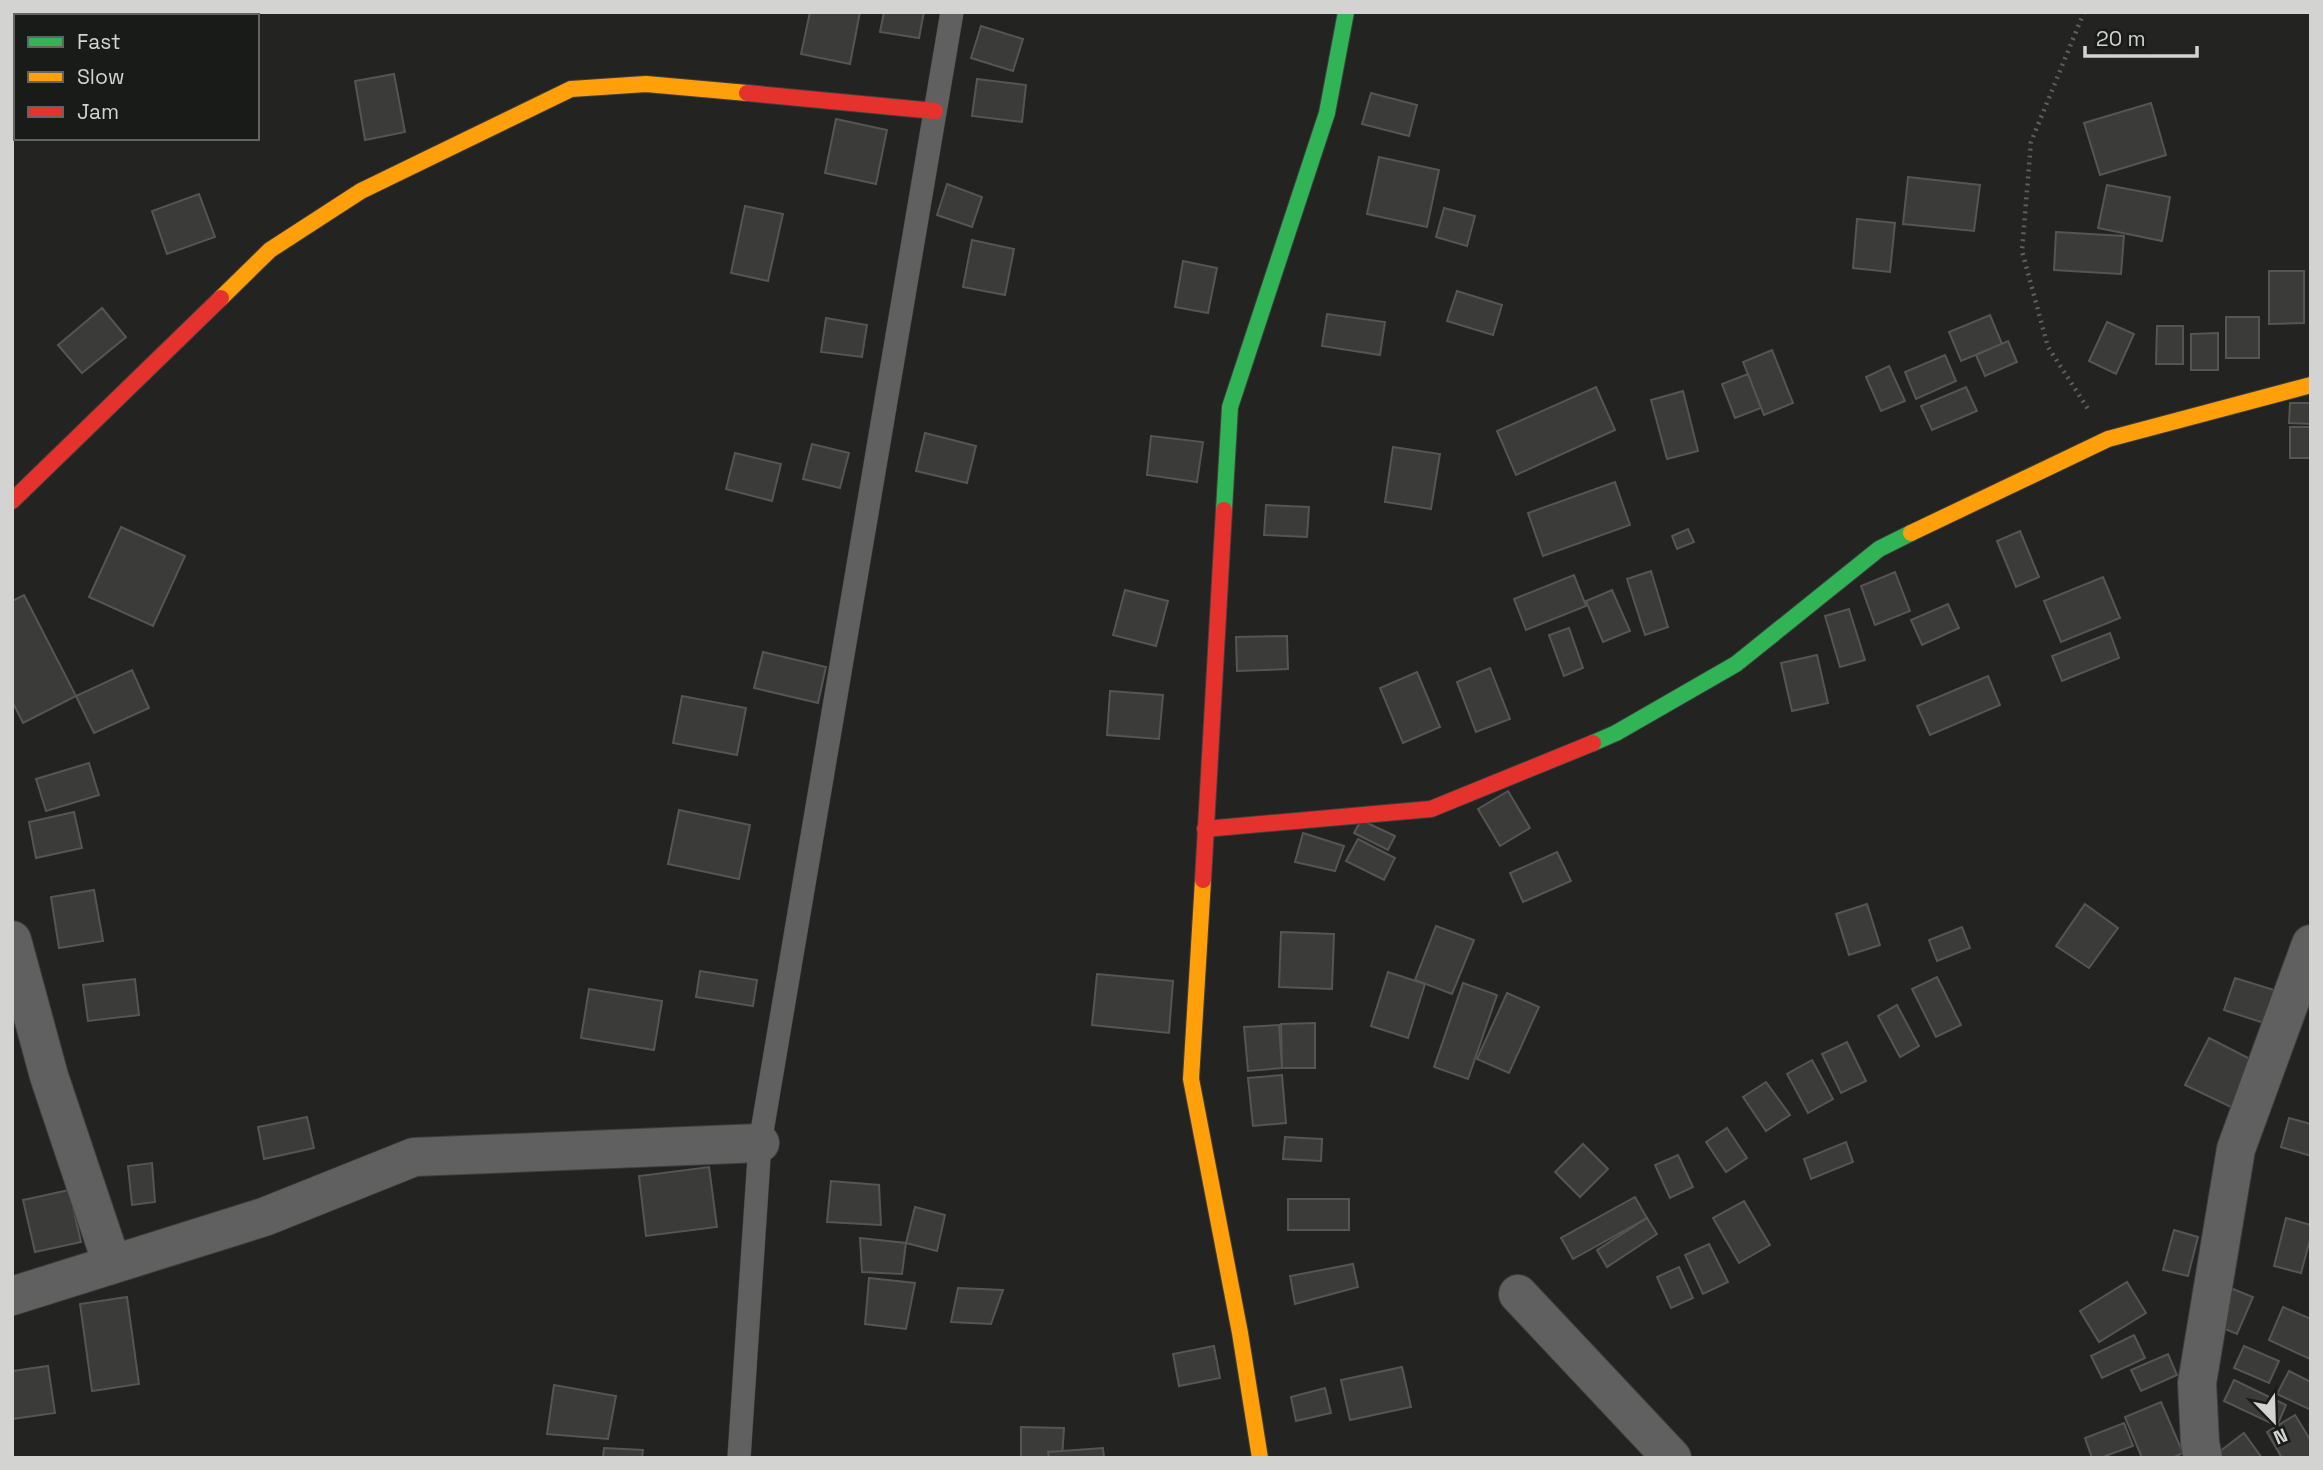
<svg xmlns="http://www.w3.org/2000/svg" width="2323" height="1470" font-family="'Space Grotesk',sans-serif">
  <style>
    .building { fill: #3b3c3a; stroke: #545554; stroke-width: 2 }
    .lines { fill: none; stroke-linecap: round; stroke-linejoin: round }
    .lane-casing { stroke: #3f3f3e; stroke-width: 24 }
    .street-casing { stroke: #3f3f3e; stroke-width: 40 }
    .fast-casing { stroke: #3f3f3e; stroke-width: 18 }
    .slow-casing { stroke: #3f3f3e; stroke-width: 18 }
    .jam-casing { stroke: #3f3f3e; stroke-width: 18 }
    .path { stroke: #5e5e5e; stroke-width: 4.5; stroke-dasharray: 2 5; stroke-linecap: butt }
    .lane { stroke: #606060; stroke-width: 23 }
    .street { stroke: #606060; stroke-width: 38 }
    .fast { stroke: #30b455; stroke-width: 16 }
    .slow { stroke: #ff9f0a; stroke-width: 16 }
    .jam { stroke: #e5322d; stroke-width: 16 }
  </style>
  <rect width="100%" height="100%" fill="#232322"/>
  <g class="building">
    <path d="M810,12H860L850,64L801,54Z"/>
    <path d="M884,12H924L919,38L880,32Z"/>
    <path d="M981,26L1023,39L1013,71L971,58Z"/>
    <path d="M394,74L405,132L365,140L355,81Z"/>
    <path d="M977,79L1026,85L1022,122L972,116Z"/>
    <path d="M1371,93L1417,105L1409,136L1362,124Z"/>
    <path d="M2151,103L2166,155L2100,175L2084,123Z"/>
    <path d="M836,119L887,130L876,184L825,173Z"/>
    <path d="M1379,157L1439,170L1427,227L1367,214Z"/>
    <path d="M1908,177L1980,185L1974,231L1903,224Z"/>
    <path d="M947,184L982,197L972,227L937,215Z"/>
    <path d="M2107,185L2170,197L2162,241L2098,228Z"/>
    <path d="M199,194L215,237L167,254L152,211Z"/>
    <path d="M745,206L783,214L768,281L731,273Z"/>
    <path d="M1444,208L1475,216L1467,246L1436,237Z"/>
    <path d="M1857,219L1895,223L1890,272L1853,268Z"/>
    <path d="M2056,232L2124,236L2121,274L2054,270Z"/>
    <path d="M972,240L1014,249L1005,295L963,287Z"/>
    <path d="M1183,261L1217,268L1208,313L1175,307Z"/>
    <path d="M2269,271H2304V323L2269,324Z"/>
    <path d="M1457,291L1502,305L1493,335L1447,321Z"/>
    <path d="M102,308L126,337L82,373L58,345Z"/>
    <path d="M1327,314L1385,322L1380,355L1322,346Z"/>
    <path d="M1990,315L2002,344L1961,361L1949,332Z"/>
    <rect x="2226" y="317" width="33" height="41"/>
    <path d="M826,318L867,325L862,357L821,352Z"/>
    <path d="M2107,322L2134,334L2116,374L2089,361Z"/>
    <path d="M2157,326H2183V364H2156Z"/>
    <path d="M2218,333V370H2191V334Z"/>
    <path d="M2008,341L2017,362L1985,376L1976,355Z"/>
    <path d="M1772,350L1793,403L1764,415L1743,362Z"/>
    <path d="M1945,355L1956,381L1916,399L1905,372Z"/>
    <path d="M1889,366L1905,401L1881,411L1866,377Z"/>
    <path d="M1748,374L1761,408L1735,418L1722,384Z"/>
    <path d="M1596,387L1615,430L1516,475L1497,431Z"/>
    <path d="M1966,387L1977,411L1932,430L1921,406Z"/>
    <path d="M1683,391L1698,451L1667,459L1651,400Z"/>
    <path d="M2290,403H2311V424L2289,423Z"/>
    <rect x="2290" y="427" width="21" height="31"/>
    <path d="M925,433L976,446L967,483L916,471Z"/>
    <path d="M1151,436L1203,442L1197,482L1147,475Z"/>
    <path d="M812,444L849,453L840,488L803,479Z"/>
    <path d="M1393,447L1440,454L1431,509L1385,502Z"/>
    <path d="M735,453L781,464L772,501L726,489Z"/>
    <path d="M1615,482L1630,525L1543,556L1528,513Z"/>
    <path d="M1266,505L1309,507L1307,537L1264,535Z"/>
    <path d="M121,527L185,556L153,626L89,597Z"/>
    <path d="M1688,529L1694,542L1677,549L1672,536Z"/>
    <path d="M2020,531L2039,577L2016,587L1997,541Z"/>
    <path d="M1651,571L1668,627L1645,635L1627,579Z"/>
    <path d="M1895,572L1910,611L1875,625L1861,586Z"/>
    <path d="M1574,575L1586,606L1526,630L1514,599Z"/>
    <path d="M2103,577L2120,618L2061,642L2044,601Z"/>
    <path d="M1125,590L1168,601L1156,646L1113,635Z"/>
    <path d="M1612,590L1630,631L1603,642L1586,601Z"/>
    <path d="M24,595L76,696L23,723L12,701V601Z"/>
    <path d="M1948,604L1959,628L1922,645L1911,620Z"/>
    <path d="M1849,609L1865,660L1840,667L1825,616Z"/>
    <path d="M1569,628L1583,668L1564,676L1549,635Z"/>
    <path d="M2110,633L2119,658L2062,681L2052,656Z"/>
    <path d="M1287,636L1288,669L1237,671L1236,637Z"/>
    <path d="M763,652L826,667L818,703L754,688Z"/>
    <path d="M1817,655L1828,703L1792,711L1781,663Z"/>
    <path d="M1490,668L1510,719L1476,732L1457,682Z"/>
    <path d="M132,670L149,708L94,733L76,696Z"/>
    <path d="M1417,672L1440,727L1403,743L1380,688Z"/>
    <path d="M1988,676L2000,705L1930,735L1917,706Z"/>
    <path d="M1110,691L1163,695L1159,739L1107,735Z"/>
    <path d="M682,696L746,708L737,755L673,743Z"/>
    <path d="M89,763L99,795L46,811L36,779Z"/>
    <path d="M1508,791L1530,828L1500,846L1478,809Z"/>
    <path d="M679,810L750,825L739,879L668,864Z"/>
    <path d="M74,812L82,848L36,858L29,822Z"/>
    <path d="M1361,820L1395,836L1388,850L1354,833Z"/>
    <path d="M1303,833L1344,846L1335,871L1295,862Z"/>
    <path d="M1358,839L1395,858L1384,880L1346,861Z"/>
    <path d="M1557,852L1571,881L1523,902L1510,873Z"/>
    <path d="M94,890L103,941L59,948L51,897Z"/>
    <path d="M1867,904L1880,945L1849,955L1836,914Z"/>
    <path d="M2085,904L2118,928L2089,968L2056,946Z"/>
    <path d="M1436,926L1474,940L1452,994L1415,980Z"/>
    <path d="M1962,927L1970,948L1937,961L1929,940Z"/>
    <path d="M1281,932L1334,934L1332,989L1279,987Z"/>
    <path d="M700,971L757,980L753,1006L696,997Z"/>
    <path d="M1388,972L1425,984L1408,1038L1371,1026Z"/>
    <path d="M1097,974L1173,981L1169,1033L1092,1025Z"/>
    <path d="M1937,977L1961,1025L1936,1037L1912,989Z"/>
    <path d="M2235,978L2287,994L2276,1027L2224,1010Z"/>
    <path d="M135,979L139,1015L88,1021L83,985Z"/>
    <path d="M1463,983L1497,995L1468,1079L1434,1067Z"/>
    <path d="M589,989L662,1001L654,1050L581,1038Z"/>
    <path d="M1507,993L1539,1007L1509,1073L1477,1059Z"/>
    <path d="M1897,1005L1919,1046L1900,1057L1878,1016Z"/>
    <path d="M1315,1023V1068H1282L1281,1024Z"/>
    <path d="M1279,1025L1282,1068L1248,1071L1244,1027Z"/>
    <path d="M2209,1038L2258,1063L2235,1109L2185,1085Z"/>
    <path d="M1847,1042L1866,1081L1841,1093L1822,1054Z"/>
    <path d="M1812,1060L1833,1099L1808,1113L1787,1074Z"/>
    <path d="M1282,1075L1286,1123L1253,1126L1248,1078Z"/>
    <path d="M1766,1082L1790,1115L1766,1131L1743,1097Z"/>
    <path d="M307,1117L314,1148L264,1159L258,1127Z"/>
    <path d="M2289,1118L2311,1124V1156L2281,1147Z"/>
    <path d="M1727,1128L1747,1158L1726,1172L1706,1142Z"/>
    <path d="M1285,1137L1322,1139L1321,1161L1283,1159Z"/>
    <path d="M1846,1142L1853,1162L1811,1179L1804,1159Z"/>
    <path d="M1583,1144L1608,1169L1580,1197L1555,1172Z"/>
    <path d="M1678,1155L1693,1187L1670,1198L1655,1165Z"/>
    <path d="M152,1163L155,1202L132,1205L128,1166Z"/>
    <path d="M709,1167L717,1227L646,1236L639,1176Z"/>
    <path d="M831,1181L879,1185L881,1225L827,1222Z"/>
    <path d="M69,1190L81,1242L35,1252L23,1200Z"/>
    <path d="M1635,1197L1647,1218L1573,1259L1561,1238Z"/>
    <rect x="1288" y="1199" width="61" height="31"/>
    <path d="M1744,1201L1770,1245L1739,1263L1713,1218Z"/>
    <path d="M915,1207L945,1215L937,1251L906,1243Z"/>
    <path d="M1647,1218L1657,1234L1607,1267L1597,1250Z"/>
    <path d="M2286,1218L2311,1225V1236L2301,1273L2274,1266Z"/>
    <path d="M2174,1230L2198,1237L2188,1276L2163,1270Z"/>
    <path d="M860,1238L906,1243L902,1274L862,1272Z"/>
    <path d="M1709,1244L1728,1282L1703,1294L1685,1255Z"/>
    <path d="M1353,1264L1358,1287L1295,1304L1290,1276Z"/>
    <path d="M1679,1267L1693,1298L1671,1308L1657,1277Z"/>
    <path d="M869,1278L915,1283L906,1329L865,1324Z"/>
    <path d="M2127,1282L2146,1313L2099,1342L2080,1311Z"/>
    <path d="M2228,1287L2253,1297L2237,1334L2213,1324Z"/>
    <path d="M958,1288L1003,1290L991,1324L951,1322Z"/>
    <path d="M127,1297L139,1384L92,1391L80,1304Z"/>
    <path d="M2283,1307L2311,1319L2310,1359L2269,1340Z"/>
    <path d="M2134,1335L2145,1358L2102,1378L2091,1356Z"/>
    <path d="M1214,1346L1220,1378L1179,1386L1173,1354Z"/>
    <path d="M2244,1346L2279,1361L2269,1383L2234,1368Z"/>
    <path d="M2168,1354L2177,1375L2141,1391L2131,1370Z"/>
    <path d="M48,1366L55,1413L12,1419V1371Z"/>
    <path d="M1402,1367L1411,1407L1350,1420L1341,1380Z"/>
    <path d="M2289,1371L2311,1382V1410L2277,1394Z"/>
    <path d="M2234,1380L2286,1405L2277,1426L2224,1401Z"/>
    <path d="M554,1385L616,1396L608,1439L547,1434Z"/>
    <path d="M1325,1388L1331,1413L1296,1421L1291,1397Z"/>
    <path d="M2161,1402L2183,1453L2172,1458H2142L2125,1417Z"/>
    <path d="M2295,1415L2311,1441V1458H2282L2267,1432Z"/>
    <path d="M2124,1423L2133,1446L2100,1458H2092L2085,1438Z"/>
    <path d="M1021,1427L1064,1428L1062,1458H1021Z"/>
    <path d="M2244,1433L2262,1458H2223L2219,1452Z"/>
    <path d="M604,1448L643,1450L642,1458H603Z"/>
    <path d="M1103,1448L1104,1458H1049L1048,1452Z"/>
  </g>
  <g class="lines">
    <defs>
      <path id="lane" d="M739,1458L760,1143L952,12"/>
      <g id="street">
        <path d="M12,940L49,1076L112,1264"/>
        <path d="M1518,1294L1672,1458"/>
        <path d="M12,1296L264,1217L414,1157L760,1143"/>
        <path d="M2203,1458L2200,1443L2197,1383L2236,1149L2311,944"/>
      </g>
      <g id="fast">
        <path d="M1224,510L1230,407L1327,113L1346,12"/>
        <path d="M1593,743L1616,733L1736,664L1879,549L1911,533"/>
      </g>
      <g id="slow">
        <path d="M221,298L270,250L361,191L571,89L646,84L747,93"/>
        <path d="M1911,533L2108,439L2311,385"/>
        <path d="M1203,880L1191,1079L1240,1333L1260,1458"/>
      </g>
      <g id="jam">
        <path d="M747,93L935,111"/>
        <path d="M12,501L221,298"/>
        <path d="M1205,829L1431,809L1593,743"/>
        <path d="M1203,880L1224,510"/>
      </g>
    </defs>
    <use href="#lane" class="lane-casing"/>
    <use href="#street" class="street-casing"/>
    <use href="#fast" class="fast-casing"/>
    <use href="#slow" class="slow-casing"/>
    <use href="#jam" class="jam-casing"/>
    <path class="path" d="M2084,12L2031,142L2022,251L2048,347L2088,409"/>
    <use href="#lane" class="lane"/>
    <use href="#street" class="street"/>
    <use href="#fast" class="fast"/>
    <use href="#slow" class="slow"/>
    <use href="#jam" class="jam"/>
  </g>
  <rect width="2323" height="1470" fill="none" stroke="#d3d4d2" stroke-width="28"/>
  <rect x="14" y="14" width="245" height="126" fill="#191b18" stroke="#636562" stroke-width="2"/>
  <rect x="28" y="37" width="35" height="10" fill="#30b455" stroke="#636562" stroke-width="2"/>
  <text x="77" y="49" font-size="21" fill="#d3d4d2">Fast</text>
  <rect x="28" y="72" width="35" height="10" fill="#ff9f0a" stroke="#636562" stroke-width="2"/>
  <text x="77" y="84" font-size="21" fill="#d3d4d2">Slow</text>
  <rect x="28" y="107" width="35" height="10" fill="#e5322d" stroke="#636562" stroke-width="2"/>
  <text x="77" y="119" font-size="21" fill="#d3d4d2">Jam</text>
  <g transform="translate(2274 1421) rotate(157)" stroke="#191b18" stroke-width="5" paint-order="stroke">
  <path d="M0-5L12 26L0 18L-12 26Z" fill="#d3d4d2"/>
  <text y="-10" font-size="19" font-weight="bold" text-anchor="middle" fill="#d3d4d2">N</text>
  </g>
  <path d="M2085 46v10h112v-10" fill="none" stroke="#d3d4d2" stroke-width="3.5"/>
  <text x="2096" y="46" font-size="21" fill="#d3d4d2" stroke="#191b18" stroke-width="5" paint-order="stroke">20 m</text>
</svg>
